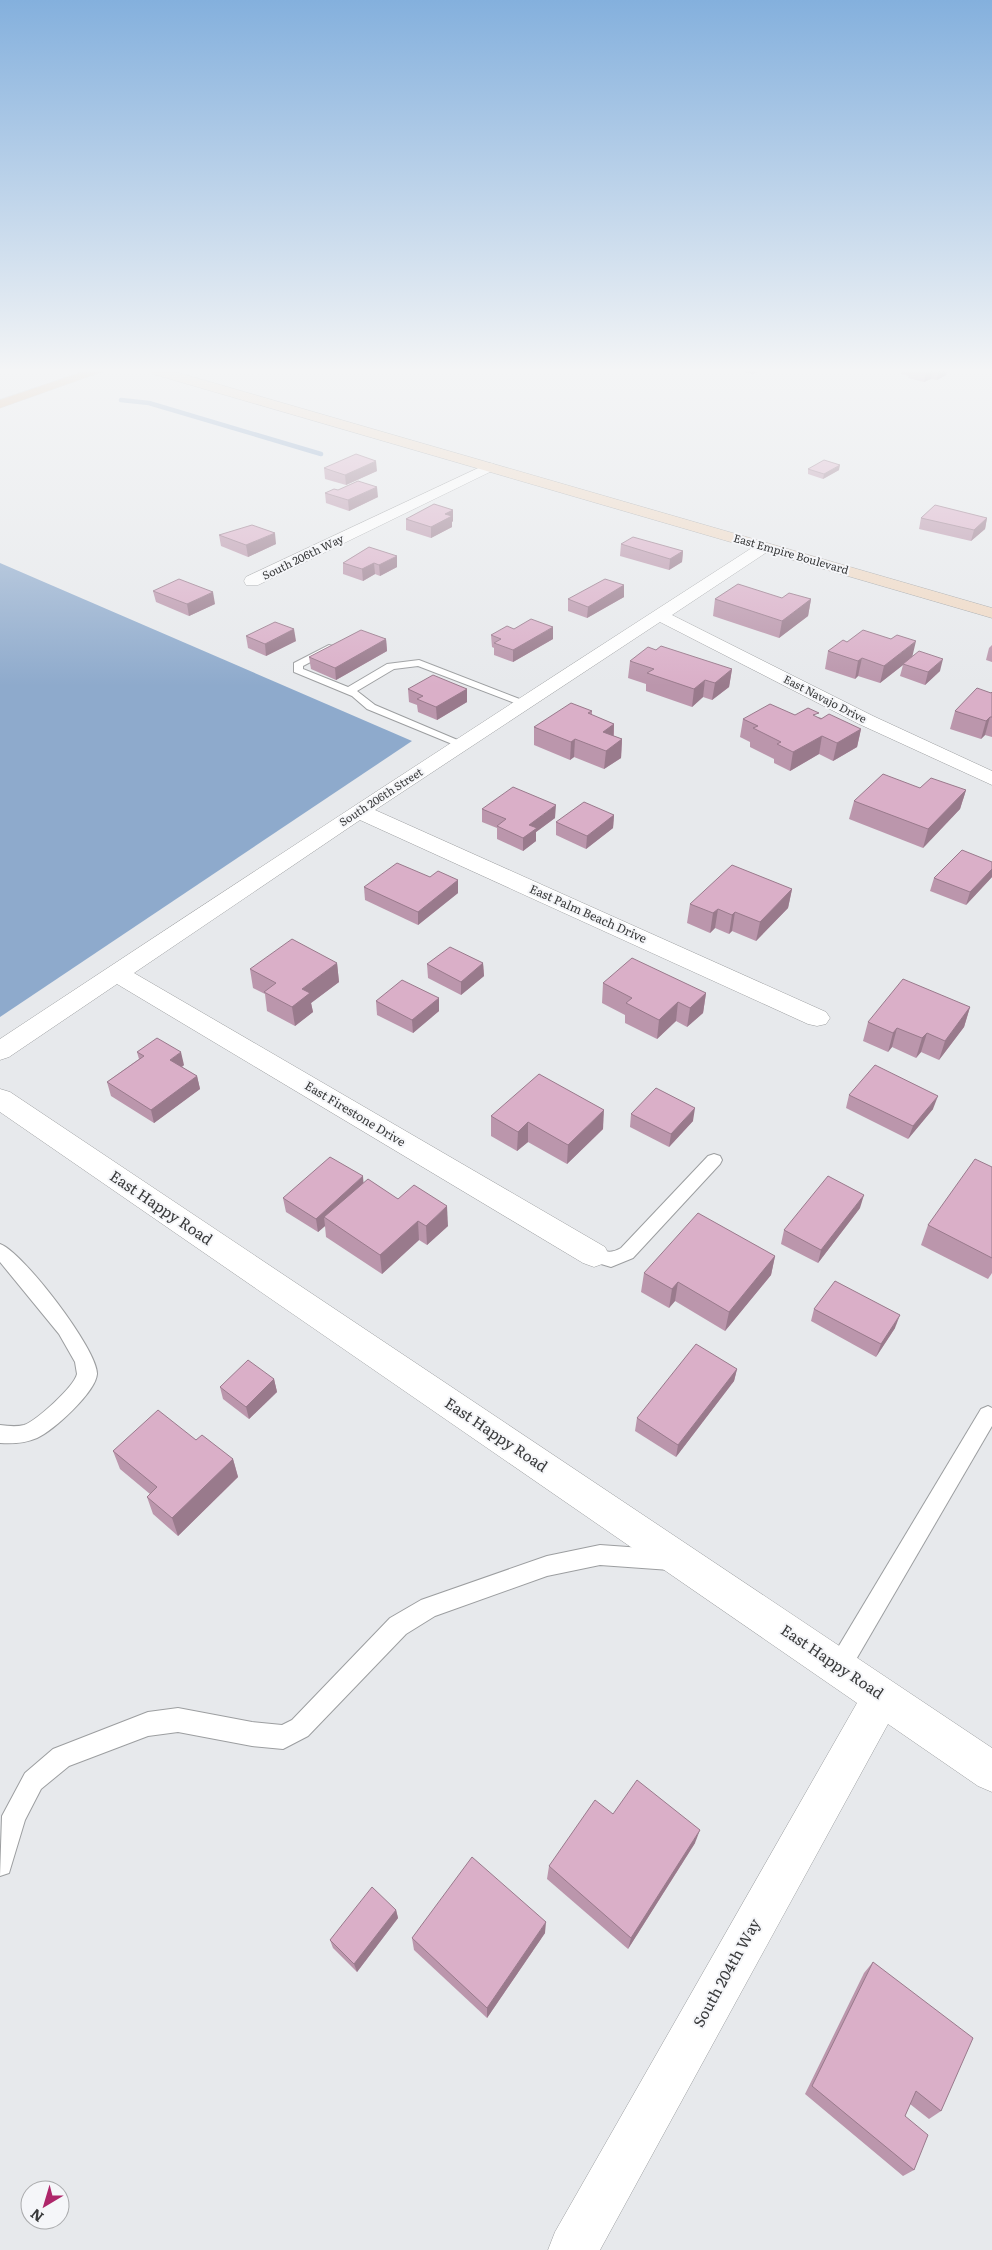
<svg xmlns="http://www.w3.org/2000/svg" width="992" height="2250" font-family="Literata,serif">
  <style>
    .water { fill: #8eaacc }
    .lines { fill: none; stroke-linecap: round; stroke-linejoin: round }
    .stream { stroke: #8eaacc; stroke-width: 4.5 }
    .service-casing { stroke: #9c9ea0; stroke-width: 2 }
    .minor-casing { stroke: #9c9ea0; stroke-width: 1 }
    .secondary-casing { stroke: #9c9ea0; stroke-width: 1 }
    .primary-casing { stroke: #c4c4c4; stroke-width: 1 }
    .service { fill: #fff; fill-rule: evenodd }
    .minor { fill: #fff; fill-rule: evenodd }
    .secondary { fill: #efd8c3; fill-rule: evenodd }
    .primary { fill: #dfb187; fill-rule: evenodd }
    .wall { fill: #bb96ac }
    .shaded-wall { fill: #997a8c }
    .building { fill: #daafc8; stroke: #997a8c }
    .labels { text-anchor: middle; stroke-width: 4; stroke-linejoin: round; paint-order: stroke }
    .far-street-label { font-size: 11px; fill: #393a3b; stroke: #f5f6f9 }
    .street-label { font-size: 12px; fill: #393a3b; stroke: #f5f6f9 }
    .near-street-label { font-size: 15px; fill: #393a3b; stroke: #f5f6f9 }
  </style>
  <rect width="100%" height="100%" fill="#e7e9ec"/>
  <path class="water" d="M0,563L412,741L0,1017Z"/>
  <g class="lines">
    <path class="stream" d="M121,400L149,403L321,454"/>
    <defs>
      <g id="service">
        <path d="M329,645L333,646V650L303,666V669L348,687L387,664L419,660L530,703L528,705H520L418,666L394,669L357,691L375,705L467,744L461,748L457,746L367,709L352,696L294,672V663Z"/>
        <path d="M714,1154L720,1156L722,1160L720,1164L633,1258L611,1267L588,1260L585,1255L588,1250C601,1246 606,1257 621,1248L708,1156Z"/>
        <path d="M0,1244C22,1251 98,1350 97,1374C96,1392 53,1431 37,1438C25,1443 14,1444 0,1443V1425C8,1426 16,1427 24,1425C36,1421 74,1387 77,1374L75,1362L59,1334L0,1262Z"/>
        <path d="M988,1406L992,1408V1426L847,1675L839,1678L831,1675L828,1667L831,1659L981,1409Z"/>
        <path d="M600,1545L670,1550L678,1553L681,1560L678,1567L670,1570L600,1565L547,1576L435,1616L406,1634L308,1736L283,1749L252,1746L178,1732L148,1736L69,1766L41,1789L25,1820L9,1873L0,1876L2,1816L25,1773L53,1749L148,1712L178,1708L252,1722L282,1725L292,1720L390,1618L421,1600L547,1556Z"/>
      </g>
      <g id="minor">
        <path d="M489,463L494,464L496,467L494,470L258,585H246L244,581L246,577Z"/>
        <path d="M764,542L772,547L770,550L672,615L873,716L992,771V785L859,724L660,622L375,810L826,1012L830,1018L826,1024L817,1026L808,1024L360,820L134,973L605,1247L609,1255L605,1263L594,1267L583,1263L117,984L9,1057L0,1060V1039C251,873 505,707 758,544Z"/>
        <path d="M0,1089L10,1092L992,1748V1792L978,1786L888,1724L600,2250H548L555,2232L857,1703L0,1112Z"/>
      </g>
      <path id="secondary" d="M151,371H172L992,608V618L153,374Z"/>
      <path id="primary" d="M85,371H104L0,408V400Z"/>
    </defs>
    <use href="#service" class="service-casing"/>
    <use href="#minor" class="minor-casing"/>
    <use href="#secondary" class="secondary-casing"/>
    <use href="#primary" class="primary-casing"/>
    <use href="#service" class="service"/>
    <use href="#minor" class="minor"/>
    <use href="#secondary" class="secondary"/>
    <use href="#primary" class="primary"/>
  </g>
  <g class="wall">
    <path d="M742,371H759L753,374Z"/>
    <path d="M902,371H947L946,375L937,380L931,379L924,382L908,378L909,376L901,374Z"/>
    <path d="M324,468L377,471L346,485L325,479Z"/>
    <path d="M808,469L839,470L823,479L808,474Z"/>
    <path d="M338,490L378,497L349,511L326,503L325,493Z"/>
    <path d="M453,510V521L452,522V527L431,538L406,530V519Z"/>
    <path d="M921,518H987L985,529L971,541L919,529Z"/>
    <path d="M219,535L276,544L248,557L221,546Z"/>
    <path d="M621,544L683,551L682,562L669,570L620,556Z"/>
    <path d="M369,547L397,567L380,576L375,574L363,581L343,574V563Z"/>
    <path d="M624,585V597L587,618L568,611V599Z"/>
    <path d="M153,591L215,604L189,616L156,602Z"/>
    <path d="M782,598L811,599L808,616L779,638L713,616L715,599Z"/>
    <path d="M514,629L553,639L513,662L494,655V648L492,647L491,635Z"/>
    <path d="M246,636L296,641L266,656L248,648Z"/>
    <path d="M386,639L387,651L336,680L311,669L309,657Z"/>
    <path d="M847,642L912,657L940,671L925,685L900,676L903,665L880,683L858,676L855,679L825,669L828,651Z"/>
    <path d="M992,645V662L986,660L989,648Z"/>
    <path d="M656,650L732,669L729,687L712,700L703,697L692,707L646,691V684L628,678L630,661Z"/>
    <path d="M408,689H467V702L437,720L418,712L417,705L409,702Z"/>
    <path d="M992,692V737L985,735L981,739L950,729L955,711Z"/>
    <path d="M592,711V715L614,724V736L622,739L621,758L604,769L574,757L570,760L534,745V727Z"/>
    <path d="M795,715L818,717L861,729L857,747L833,761L819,754L790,771L774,763V759L750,747V742L740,737L743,719Z"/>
    <path d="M920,788L966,790L960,809L923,848L849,819L854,801Z"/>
    <path d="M482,809L555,818L536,832V841L523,851L497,839V828L482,822Z"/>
    <path d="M614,815L613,828L586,849L556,835V822Z"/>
    <path d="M992,862V877L966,905L930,891L934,878Z"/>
    <path d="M430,877L458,880V893L418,925L365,900L364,887Z"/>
    <path d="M792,889L788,908L756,941L732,931L729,934L715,928L710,933L687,923L690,904Z"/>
    <path d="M337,963L339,982L311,1003L313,1012L295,1026L267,1011L265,994L253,988L250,969Z"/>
    <path d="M483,963L484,976L461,995L428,978L427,964Z"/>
    <path d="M603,983L706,993L703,1013L687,1027L676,1021L657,1039L625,1023V1015L602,1003Z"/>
    <path d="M439,998V1011L413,1033L377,1015L376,1001Z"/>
    <path d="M970,1007L964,1027L939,1060L921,1052L916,1058L892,1047L888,1052L863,1041L868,1022Z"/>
    <path d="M137,1052L184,1065L182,1067L197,1076L200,1089L154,1123L111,1096L107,1082L139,1059Z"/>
    <path d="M849,1095L933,1109L908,1139L846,1108Z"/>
    <path d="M631,1114L693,1121L669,1147L630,1127Z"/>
    <path d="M491,1116L603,1129L567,1164L528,1142L517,1151L491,1136Z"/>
    <path d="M992,1167V1273L988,1279L921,1245L928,1225Z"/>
    <path d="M363,1183L398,1199L448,1226L427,1245L419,1240L382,1274L326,1237L325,1226L318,1232L286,1212L283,1198Z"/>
    <path d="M860,1208L818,1263L781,1244L784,1230Z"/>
    <path d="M775,1256L771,1275L725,1331L675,1301L669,1308L641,1292L644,1273Z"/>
    <path d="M814,1309L895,1328L876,1357L811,1321Z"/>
    <path d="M737,1369L734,1381L676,1457L635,1431L637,1418Z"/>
    <path d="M274,1379L277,1392L249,1419L223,1399L220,1387Z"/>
    <path d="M196,1440L233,1459L238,1477L178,1536L153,1514L147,1497L150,1494L120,1469L113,1451Z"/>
    <path d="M613,1814L695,1843L628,1949L547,1879L549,1866Z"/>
    <path d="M396,1910L398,1918L357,1972L333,1948L330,1940Z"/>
    <path d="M545,1933L487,2018L414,1950L412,1938Z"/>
    <path d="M873,1962L941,2111L929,2119L910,2104L905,2116L914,2170L903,2176L805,2094L864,1973Z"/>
  </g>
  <g class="shaded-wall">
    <path d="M929,371H932L931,379L924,382L926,373Z"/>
    <path d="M939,371H947L946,375L937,380Z"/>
    <path d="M376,461L377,471L346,485L345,475Z"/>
    <path d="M840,465L839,470L823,479L824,474Z"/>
    <path d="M377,487L378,497L349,511L348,500Z"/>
    <path d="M453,510V521L452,522V527L431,538V527L445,514Z"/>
    <path d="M987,518L985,529L971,541L974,530Z"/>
    <path d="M275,533L276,544L248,557L246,545Z"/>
    <path d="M683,551L682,562L669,570L670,559Z"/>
    <path d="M397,556V567L380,576L379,565Z"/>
    <path d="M374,563L375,574L363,581L362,569Z"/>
    <path d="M624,585V597L587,618L588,607Z"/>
    <path d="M213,592L215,604L189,616L187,604Z"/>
    <path d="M811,599L808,616L779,638L782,621Z"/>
    <path d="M553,627V639L513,662V650Z"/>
    <path d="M294,629L296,641L266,656L265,644Z"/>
    <path d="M386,639L387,651L336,680L335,668Z"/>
    <path d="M916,641L912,658L903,664V665L880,683L884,666Z"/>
    <path d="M862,658L858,676L855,679L858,661Z"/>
    <path d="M943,659L940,671L925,685L928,672Z"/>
    <path d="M732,669L729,687L712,700L715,683Z"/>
    <path d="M705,680L703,697L692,707L694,689Z"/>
    <path d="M467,689V702L437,720L436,707Z"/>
    <path d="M990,717L985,735L981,739L986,721Z"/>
    <path d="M614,724L613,742L603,732Z"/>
    <path d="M861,729L857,747L833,761L837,743Z"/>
    <path d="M822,736L819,754L790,771L793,752Z"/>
    <path d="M575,739L574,757L570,760L571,742Z"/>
    <path d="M622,739L621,758L604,769L606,751Z"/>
    <path d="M966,790L960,809L923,848L928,829Z"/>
    <path d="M556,805L555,818L536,832V841L523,851V838L529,825Z"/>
    <path d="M614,815L613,828L586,849L587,836Z"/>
    <path d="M992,869V877L966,905L970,892Z"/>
    <path d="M458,880V893L418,925V912Z"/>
    <path d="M792,889L788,908L756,941L760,922Z"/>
    <path d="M718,909L715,928L710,933L713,913Z"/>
    <path d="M735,912L732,931L729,934L732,915Z"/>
    <path d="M337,963L339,982L311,1003L313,1012L295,1026L292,1007L302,989Z"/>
    <path d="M483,963L484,976L461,995V982Z"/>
    <path d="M706,993L703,1013L687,1027L690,1008Z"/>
    <path d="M439,998V1011L413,1033L412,1020Z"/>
    <path d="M678,1002L676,1021L657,1039L659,1020Z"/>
    <path d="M970,1007L964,1027L939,1060L945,1041Z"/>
    <path d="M897,1028L892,1047L888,1052L893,1033Z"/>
    <path d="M927,1033L921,1052L916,1058L922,1038Z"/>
    <path d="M181,1052L184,1065L173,1073L170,1060Z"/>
    <path d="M197,1076L200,1089L154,1123L151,1110Z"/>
    <path d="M938,1096L933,1109L908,1139L913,1126Z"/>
    <path d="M695,1108L693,1121L669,1147L671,1134Z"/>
    <path d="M604,1110L603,1129L567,1164L568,1145Z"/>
    <path d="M528,1122V1142L517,1151L518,1132Z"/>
    <path d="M363,1176L364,1190L324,1217L325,1226L318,1232L316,1219Z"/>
    <path d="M864,1195L860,1208L818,1263L821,1250Z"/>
    <path d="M447,1206L448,1226L427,1245L426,1226Z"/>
    <path d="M418,1221L419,1240L382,1274L380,1255Z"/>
    <path d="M775,1256L771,1275L725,1331L729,1312Z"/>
    <path d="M678,1282L675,1301L669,1308L672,1289Z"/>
    <path d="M900,1315L895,1328L876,1357L881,1344Z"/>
    <path d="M737,1369L734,1381L676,1457L678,1445Z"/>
    <path d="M274,1379L277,1392L249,1419L246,1407Z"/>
    <path d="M233,1459L238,1477L178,1536L172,1518Z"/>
    <path d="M700,1830L695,1843L628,1949L631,1938Z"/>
    <path d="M396,1910L398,1918L357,1972L354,1964Z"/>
    <path d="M546,1922L545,1933L487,2018V2008Z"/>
  </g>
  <g class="building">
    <path d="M356,454L376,461L345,475L324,468Z"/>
    <path d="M824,460L840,465L824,474L808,469Z"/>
    <path d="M358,481L377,487L348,500L325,493L334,489L338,490Z"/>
    <path d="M434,504L453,510L445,514L452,516L431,527L406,519Z"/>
    <path d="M935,505L987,518L974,530L921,518Z"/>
    <path d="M252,525L275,533L246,545L219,535Z"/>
    <path d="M633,537L683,551L670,559L621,544Z"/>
    <path d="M369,547L397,556L379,565L374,563L362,569L343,563Z"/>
    <path d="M179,579L213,592L187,604L153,591Z"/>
    <path d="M605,579L624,585L588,607L568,599Z"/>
    <path d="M738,584L782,598L789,593L811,599L782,621L715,599Z"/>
    <path d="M531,619L553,627L513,650L494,643L501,639L491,635L507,626L514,629Z"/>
    <path d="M275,622L294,629L265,644L246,636Z"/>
    <path d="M361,630L386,639L335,668L309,657Z"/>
    <path d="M863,630L891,639L897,635L916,641L884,666L862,658L858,661L828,651L843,640L847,642Z"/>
    <path d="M661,646L732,669L715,683L705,680L694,689L647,673L654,669L630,661L648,647L656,650Z"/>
    <path d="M919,651L943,659L928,672L903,664Z"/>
    <path d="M433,675L467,689L436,707L417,699L423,696L408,689Z"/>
    <path d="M977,688L991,693L992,692V717H990L986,721L955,711Z"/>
    <path d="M571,703L592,711L588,713L614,724L603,732L622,739L606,751L575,739L571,742L534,727Z"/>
    <path d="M770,704L795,715L808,708L819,713L813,715L821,719L829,714L861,729L837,743L822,736L793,752L777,744L781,742L753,728L758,726L743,719Z"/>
    <path d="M883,774L920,788L931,778L966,790L928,829L854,801Z"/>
    <path d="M513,787L556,805L529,825L537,828L523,838L497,826L506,819L482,809Z"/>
    <path d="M584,802L614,815L587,836L556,822Z"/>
    <path d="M962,850L992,862V869L970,892L934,878Z"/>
    <path d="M397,863L430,877L438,871L458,880L418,912L364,887Z"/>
    <path d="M732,865L792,889L760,922L735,912L732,915L718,909L713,913L690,904Z"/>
    <path d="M292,939L337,963L302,989L310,993L292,1007L264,992L276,983L250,969Z"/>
    <path d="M450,947L483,963L461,982L427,964Z"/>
    <path d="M632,958L706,993L690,1008L678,1002L659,1020L626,1003L632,998L603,983Z"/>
    <path d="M903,979L970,1007L945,1041L927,1033L922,1038L897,1028L893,1033L868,1022Z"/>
    <path d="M402,980L439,998L412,1020L376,1001Z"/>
    <path d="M157,1038L181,1052L170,1060L197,1076L151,1110L107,1082L144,1056L137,1052Z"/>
    <path d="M875,1065L938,1096L913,1126L849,1095Z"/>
    <path d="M539,1074L604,1110L568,1145L528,1122L518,1132L491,1116Z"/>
    <path d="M656,1088L695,1108L671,1134L631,1114Z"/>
    <path d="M330,1157L363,1176L316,1219L283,1198Z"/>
    <path d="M975,1159L992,1167V1258L928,1225Z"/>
    <path d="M828,1176L864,1195L821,1250L784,1230Z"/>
    <path d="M368,1179L398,1199L414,1185L447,1206L426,1226L418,1221L380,1255L324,1217Z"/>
    <path d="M698,1213L775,1256L729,1312L678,1282L672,1289L644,1273Z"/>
    <path d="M835,1281L900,1315L881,1344L814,1309Z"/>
    <path d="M696,1344L737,1369L678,1445L637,1418Z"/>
    <path d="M248,1360L274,1379L246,1407L220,1387Z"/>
    <path d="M158,1410L196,1440L202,1435L233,1459L172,1518L147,1497L157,1487L113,1451Z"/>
    <path d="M637,1780L700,1830L631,1938L549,1866L595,1800L613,1814Z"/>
    <path d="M472,1857L546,1922L487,2008L412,1938Z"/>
    <path d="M372,1887L396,1910L354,1964L330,1940Z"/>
    <path d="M873,1962L973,2038L941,2111L916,2091L905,2116L928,2135L914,2170L812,2086Z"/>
  </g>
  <linearGradient id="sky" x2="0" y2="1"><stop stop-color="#84b0dd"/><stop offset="0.54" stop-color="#f4f5f6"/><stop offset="1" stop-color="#f4f5f6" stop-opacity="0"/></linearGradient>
  <rect width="992" height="686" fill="url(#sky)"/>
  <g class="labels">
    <g class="far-street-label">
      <text transform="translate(791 554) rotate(16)" y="4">East Empire Boulevard</text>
      <text transform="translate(303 557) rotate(-26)" y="4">South 206th Way</text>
      <text transform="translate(825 699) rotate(27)" y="4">East Navajo Drive</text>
      <text transform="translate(381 797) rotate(-33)" y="4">South 206th Street</text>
    </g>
    <g class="street-label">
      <text transform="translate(588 914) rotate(24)" y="4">East Palm Beach Drive</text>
      <text transform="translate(355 1114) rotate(31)" y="4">East Firestone Drive</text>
    </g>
    <g class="near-street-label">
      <text transform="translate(161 1208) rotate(34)" y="5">East Happy Road</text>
      <text transform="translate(496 1435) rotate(34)" y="5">East Happy Road</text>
      <text transform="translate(832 1662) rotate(34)" y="5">East Happy Road</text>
      <text transform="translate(727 1973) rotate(-61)" y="5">South 204th Way</text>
    </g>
  </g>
  <g transform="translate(45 2205) rotate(218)"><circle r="24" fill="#f5f6f9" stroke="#aaabad"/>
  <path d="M0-4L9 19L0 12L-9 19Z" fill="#ae266a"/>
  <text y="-8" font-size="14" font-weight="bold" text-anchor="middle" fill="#393a3b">N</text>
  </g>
</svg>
